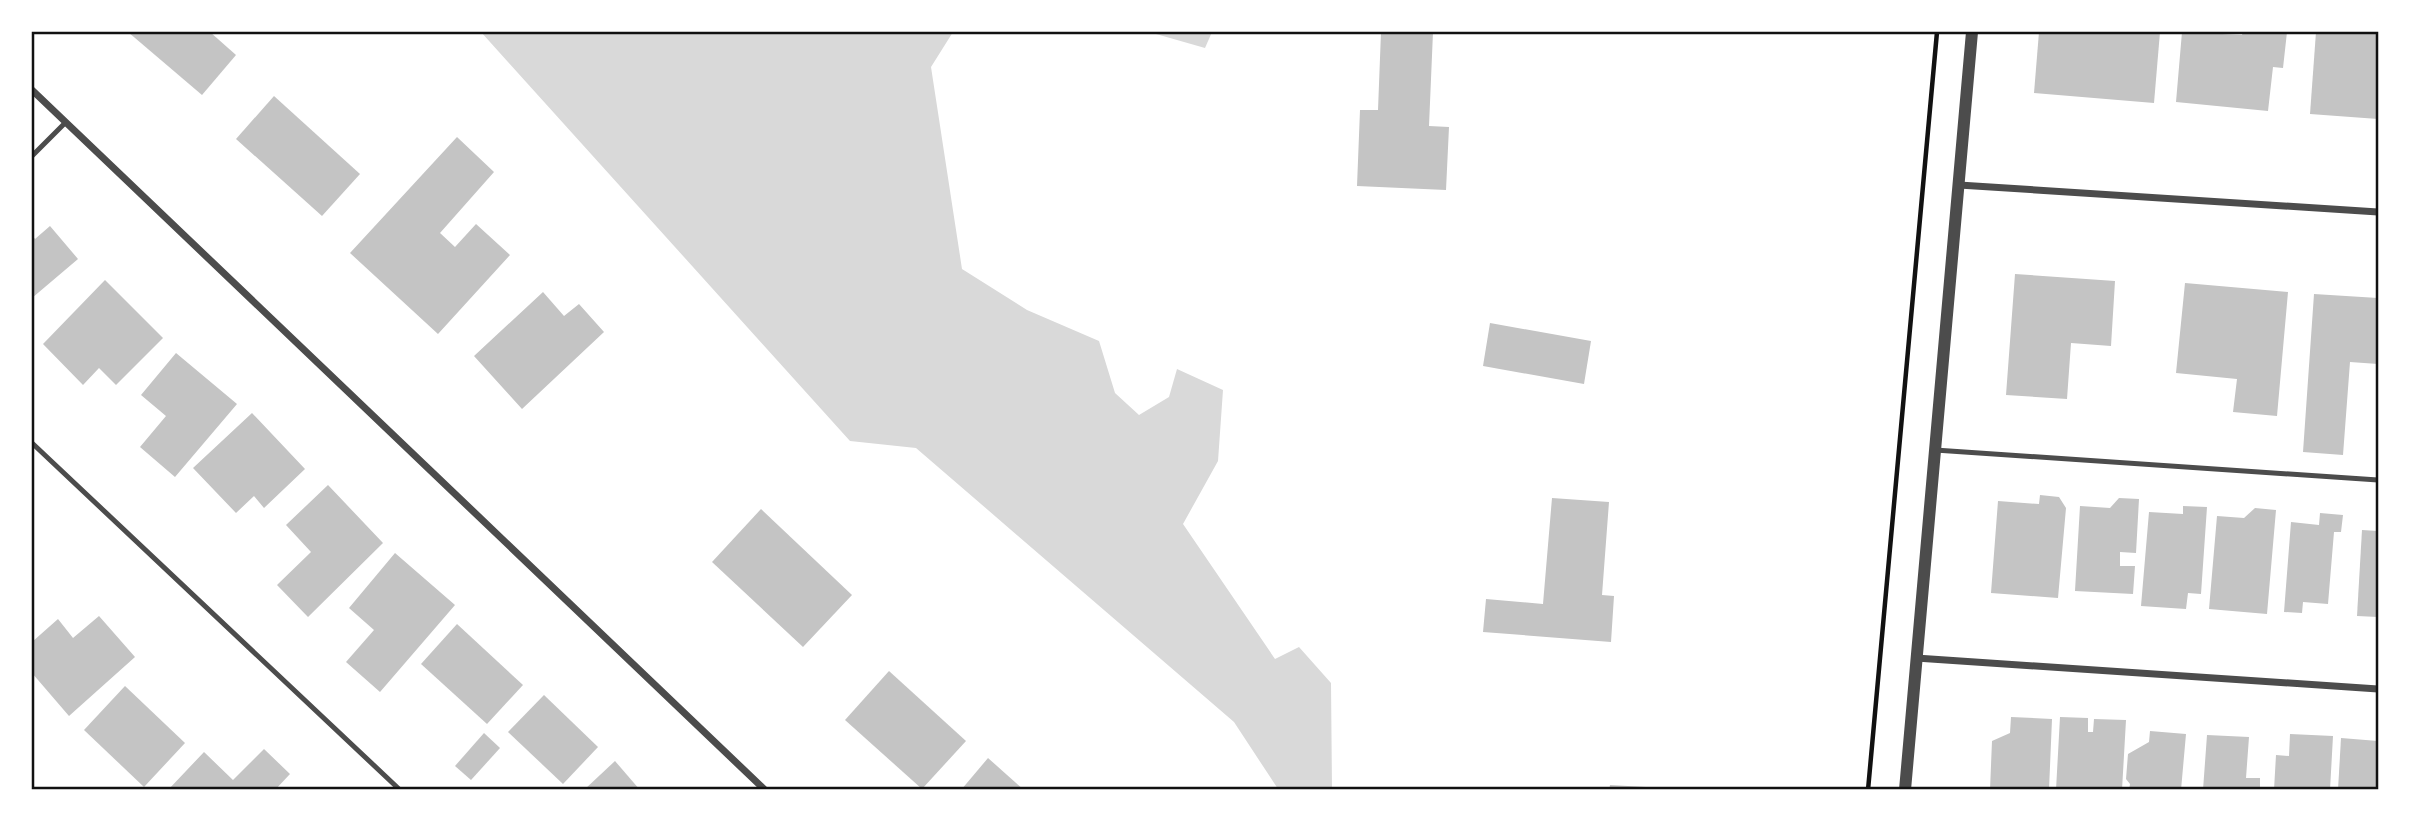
<svg xmlns="http://www.w3.org/2000/svg" width="2410" height="821" font-family="'Space Grotesk',sans-serif">
  <style>
    .water { fill: #d9d9d9 }
    .building { fill: #c4c4c4 }
    .lines { fill: none; stroke-linecap: round; stroke-linejoin: round }
    .path { stroke: #111; stroke-width: 4.5 }
    .service { stroke: #4c4c4c; stroke-width: 5 }
    .minor { stroke: #4c4c4c; stroke-width: 7 }
    .tertiary { stroke: #4c4c4c; stroke-width: 12 }
    .neatline { fill: none; stroke: #111; stroke-width: 2.5 }
  </style>
  <rect width="100%" height="100%" fill="#fff"/>
  <g class="water">
    <path d="M481,32H953L931,67L962,269L1027,310L1099,341L1115,393L1139,415L1169,397L1177,369L1223,390L1218,461L1183,524L1275,659L1299,647L1331,683L1332,789H1278L1234,722L916,448L850,441Z"/>
    <path d="M1149,32H1212L1205,48Z"/>
  </g>
  <g class="building">
    <path d="M128,32H210L236,55L202,95Z"/>
    <path d="M1381,32H1433L1429,126L1449,127L1446,190L1357,186L1360,110H1378Z"/>
    <path d="M2039,32H2160L2154,103L2034,93Z"/>
    <path d="M2182,32L2242,35L2243,32H2287L2283,68L2273,67L2268,111L2176,102Z"/>
    <path d="M2316,32H2378V119L2310,114Z"/>
    <path d="M274,96L360,174L322,216L236,139Z"/>
    <path d="M457,137L494,172L440,233L455,247L476,224L510,255L438,334L350,253Z"/>
    <path d="M50,226L78,259L32,298V235L35,239Z"/>
    <path d="M2015,274L2115,281L2111,346L2071,343L2067,399L2006,395Z"/>
    <path d="M105,280L163,338L116,385L99,368L83,385L43,344Z"/>
    <path d="M2185,283L2288,292L2277,416L2233,412L2237,379L2176,373Z"/>
    <path d="M543,292L564,316L579,304L604,332L522,409L474,356Z"/>
    <path d="M2314,294L2378,298V364L2350,362L2343,455L2303,452Z"/>
    <path d="M1490,323L1591,341L1584,384L1483,366Z"/>
    <path d="M176,353L237,404L175,477L140,447L166,416L141,395Z"/>
    <path d="M252,413L305,469L264,508L254,496L236,513L193,468Z"/>
    <path d="M328,485L383,543L308,617L277,585L311,552L286,525Z"/>
    <path d="M2040,495L2059,497L2066,508L2058,598L1991,593L1998,501L2039,504Z"/>
    <path d="M1552,498L1609,502L1602,595L1614,596L1611,642L1483,632L1486,599L1543,604Z"/>
    <path d="M2119,498L2139,499L2136,553L2120,552V566H2135L2133,594L2075,591L2080,506L2110,508Z"/>
    <path d="M2183,506L2207,507L2201,594L2188,593L2186,609L2141,606L2149,512L2183,514Z"/>
    <path d="M2255,508L2276,510L2267,614L2209,609L2217,516L2244,518Z"/>
    <path d="M761,509L852,595L803,647L712,562Z"/>
    <path d="M2320,513L2343,515L2341,532H2334L2328,604L2303,602L2302,613L2284,612L2291,522L2319,525Z"/>
    <path d="M2362,530L2378,531V617L2357,616Z"/>
    <path d="M395,553L455,605L380,692L346,662L374,630L349,608Z"/>
    <path d="M99,616L135,657L69,716L32,673V642L58,619L73,638Z"/>
    <path d="M457,624L523,685L487,724L421,664Z"/>
    <path d="M889,671L966,741L922,789L845,720Z"/>
    <path d="M125,686L185,743L144,787L84,730Z"/>
    <path d="M544,695L598,747L563,784L508,732Z"/>
    <path d="M2011,717L2052,719L2049,790H1990L1992,741L2010,733Z"/>
    <path d="M2060,717L2088,718V732H2093L2094,719L2126,720L2122,790H2056Z"/>
    <path d="M2150,731L2186,734L2181,790H2129L2130,784L2126,779L2128,754L2149,742Z"/>
    <path d="M484,733L500,748L471,780L455,766Z"/>
    <path d="M2290,734L2333,736L2330,790H2274L2276,755L2289,756Z"/>
    <path d="M2207,735L2249,737L2246,778H2260V790H2203Z"/>
    <path d="M2341,738L2378,741V790H2338Z"/>
    <path d="M264,749L290,774L275,790H168L204,752L233,780Z"/>
    <path d="M988,758L1024,790H961Z"/>
    <path d="M615,761L640,790H584Z"/>
    <path d="M1610,785L1646,787L1645,790H1609Z"/>
  </g>
  <g class="lines">
    <path class="path" d="M1868,790L1937,32"/>
    <g class="service">
      <path d="M32,156L65,123"/>
      <path d="M32,443L400,790"/>
      <path d="M1935,450L2378,480"/>
    </g>
    <g class="minor">
      <path d="M32,90L765,790"/>
      <path d="M1959,185L2378,212"/>
      <path d="M1916,658L2378,689"/>
    </g>
    <path class="tertiary" d="M1905,790L1972,32"/>
  </g>
  <rect width="2410" height="821" fill="none" stroke="#ffffff" stroke-width="66"/>
  <rect x="33" y="33" width="2344" height="755" class="neatline"/>
</svg>
